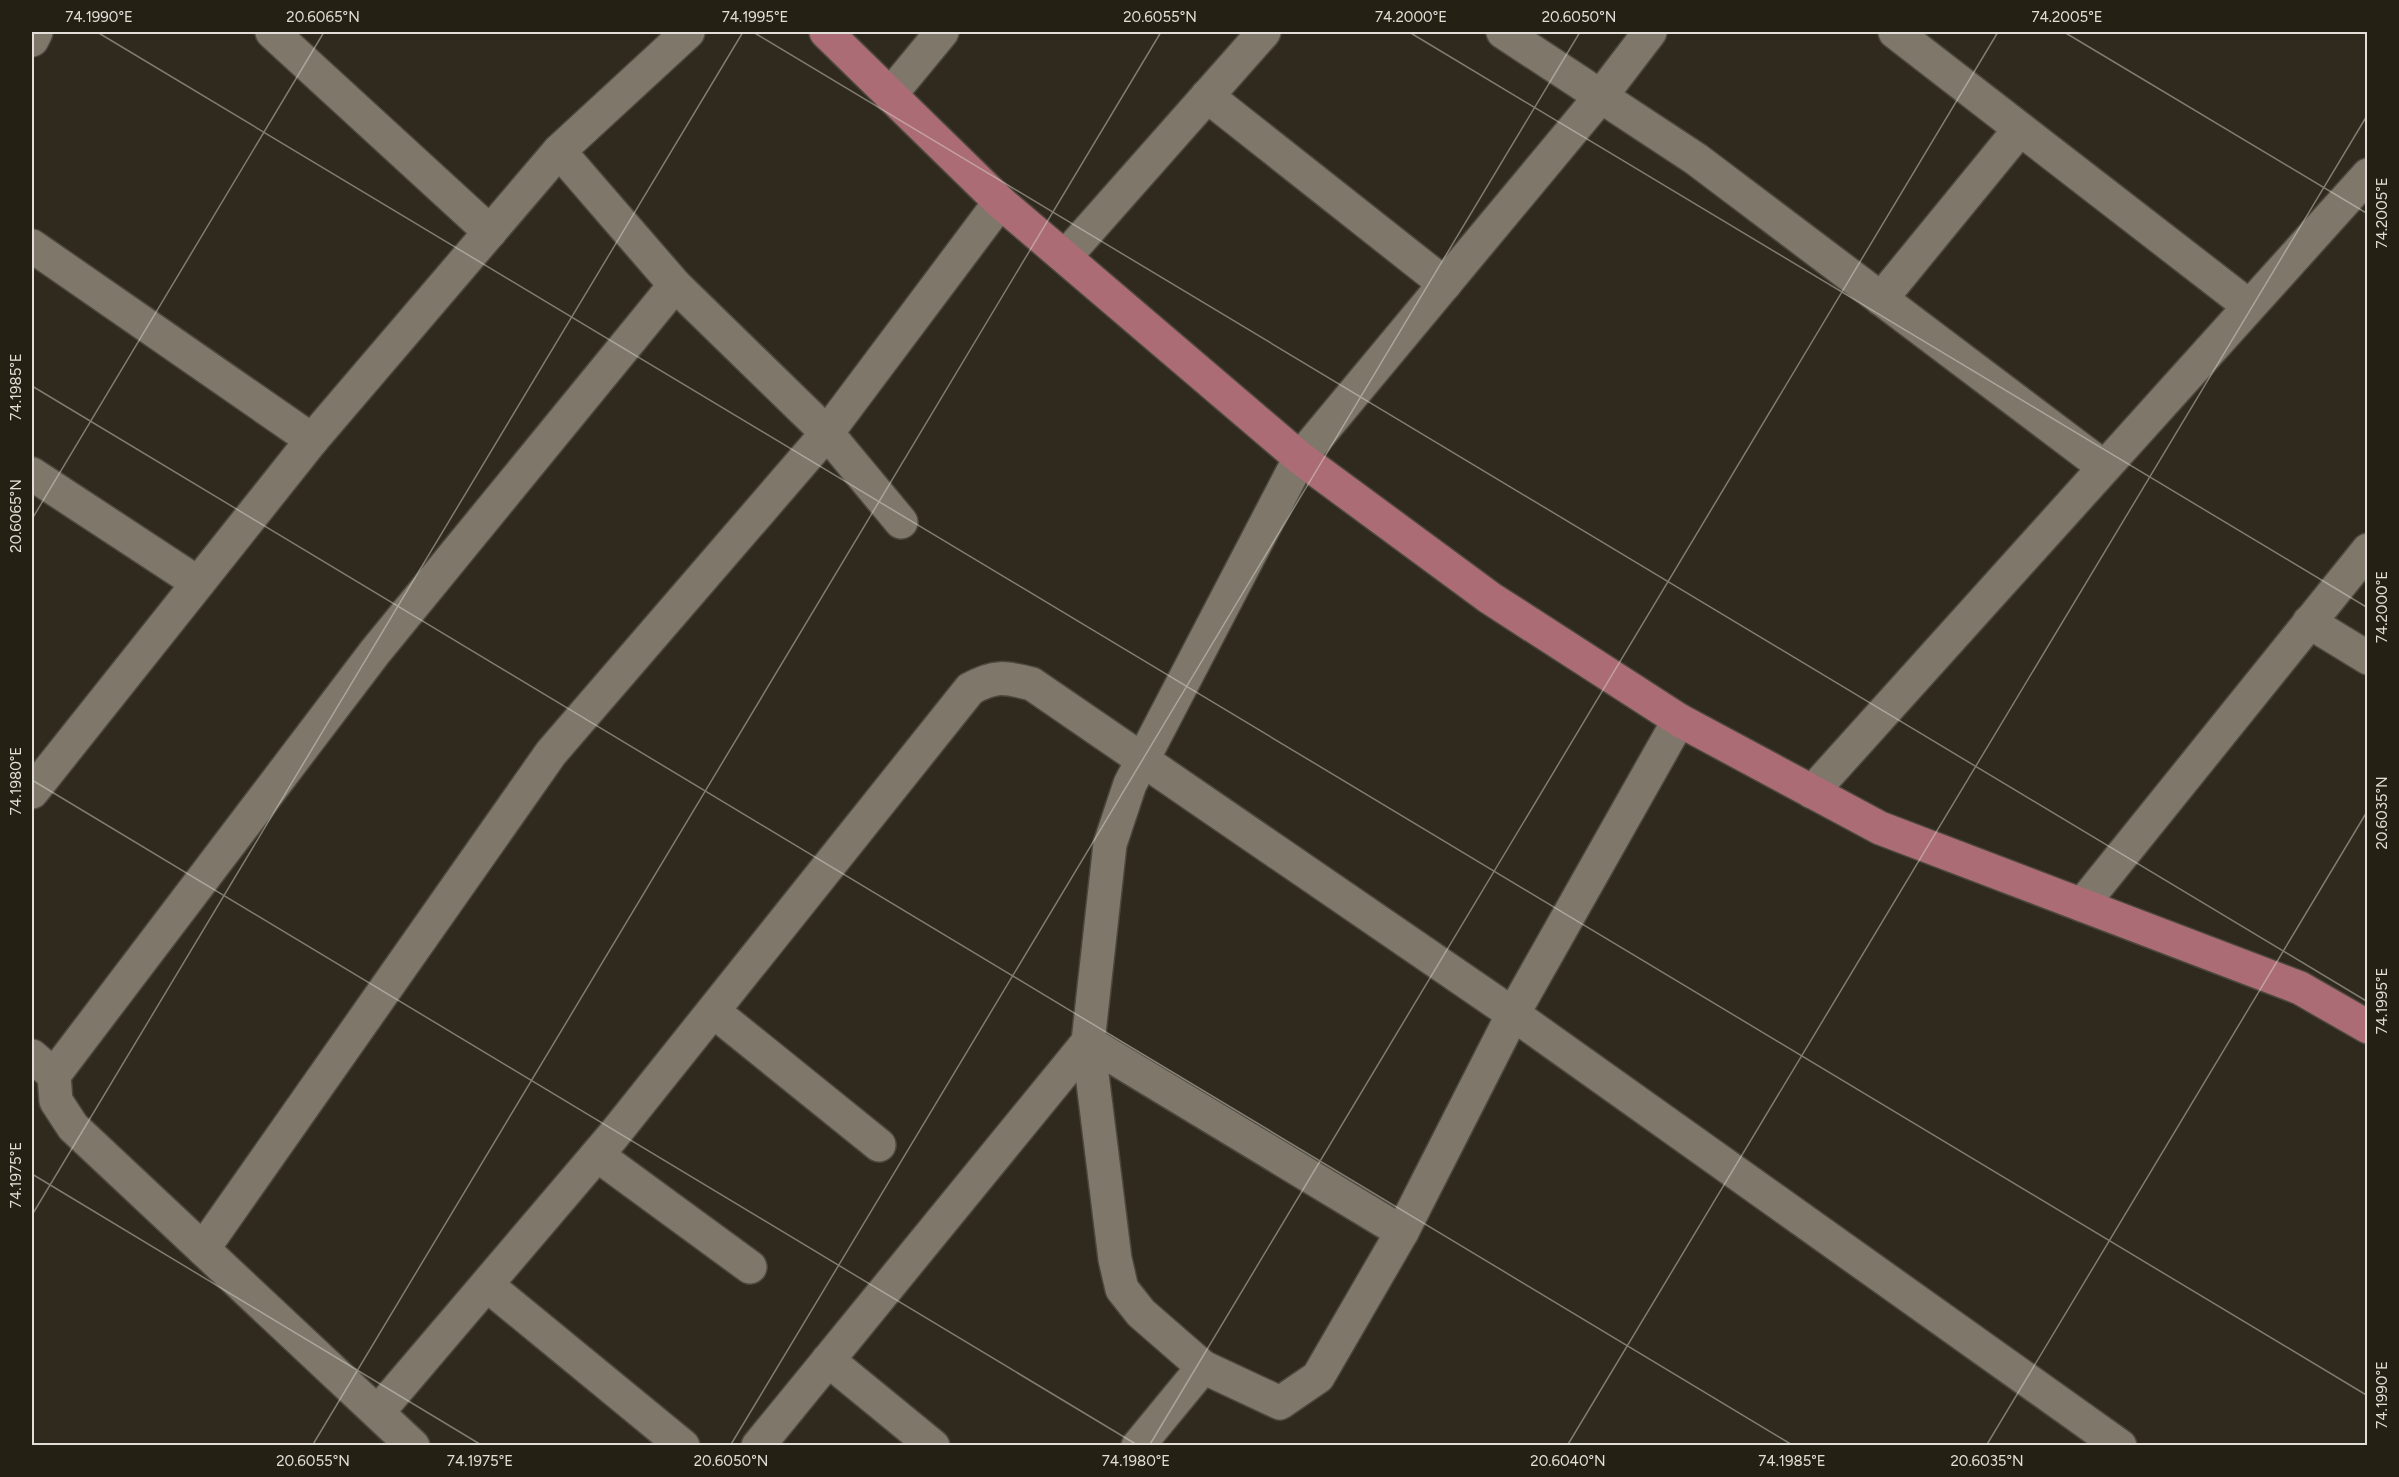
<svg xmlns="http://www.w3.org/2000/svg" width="2399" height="1477" font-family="Figtree,sans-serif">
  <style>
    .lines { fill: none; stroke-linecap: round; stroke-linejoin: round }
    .minor-casing { stroke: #4c473d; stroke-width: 36 }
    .major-casing { stroke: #4c473d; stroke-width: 36 }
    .minor { stroke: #7e776a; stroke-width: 33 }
    .major { stroke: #ab6c75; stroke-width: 33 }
    .ticks { fill: none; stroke: #e3dfd8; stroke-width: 1.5; stroke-opacity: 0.45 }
    .neatline { fill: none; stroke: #e3dfd8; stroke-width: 2 }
    .ticks-label { font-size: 15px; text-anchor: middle; fill: #e3dfd8 }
  </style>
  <rect width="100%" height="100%" fill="#2f291e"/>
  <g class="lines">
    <defs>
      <g id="minor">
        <path d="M272,32L490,232"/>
        <path d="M1503,32L1696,159L2104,467"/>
        <path d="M1895,32L2249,306"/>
        <path d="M32,40L36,32"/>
        <path d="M890,95L942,32"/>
        <path d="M1207,96L1445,284"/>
        <path d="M32,246L312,440"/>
        <path d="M1065,257L1264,32"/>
        <path d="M1881,299L2020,129"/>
        <path d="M32,474L198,583"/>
        <path d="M901,522L827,433L1000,202"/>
        <path d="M2309,622L2368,658"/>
        <path d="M32,792L312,440L559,151L688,32"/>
        <path d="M1812,792L2368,175"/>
        <path d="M2082,905L2368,550"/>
        <path d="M713,1011L879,1145"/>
        <path d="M32,1056L54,1075"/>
        <path d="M597,1155L750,1267"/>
        <path d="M203,1249L551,753L827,433L675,285"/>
        <path d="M487,1285L683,1446"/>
        <path d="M828,1360L933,1446"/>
        <path d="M1203,1367L1141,1313L1122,1289L1115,1259L1088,1042L1402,1232"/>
        <path d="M378,1412L613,1136L970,689C995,675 1005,677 1032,684L1513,1014L2120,1446"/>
        <path d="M413,1446L73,1127L56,1101L54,1075L375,652L675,285L559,151"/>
        <path d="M758,1446L1088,1042L1110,844L1130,784L1300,458L1601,96L1650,32"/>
        <path d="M1138,1446L1203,1367L1280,1403L1318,1377L1402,1232L1513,1014L1679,720"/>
      </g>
      <path id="major" d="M826,32L1000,202L1300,458L1490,598L1679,720L1880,828L2300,988L2368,1027"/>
    </defs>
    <use href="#minor" class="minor-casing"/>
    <use href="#major" class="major-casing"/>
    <use href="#minor" class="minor"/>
    <use href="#major" class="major"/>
  </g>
  <path class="ticks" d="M97,32L2368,1396M753,32L2368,1002M1409,32L2368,608M2064,32L2368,214M32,386L1794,1446M32,519L324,32M32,780L1139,1446M32,1174L483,1446M32,1215L743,32M312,1446L1161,32M730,1446L1580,32M1149,1446L1998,32M1567,1446L2368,114M1986,1446L2368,810"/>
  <rect width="2399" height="1477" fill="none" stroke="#252014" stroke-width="66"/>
  <rect x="33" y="33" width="2333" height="1411" class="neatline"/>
  <g class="ticks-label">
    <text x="99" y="22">74.1990°E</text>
    <text x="323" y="22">20.6065°N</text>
    <text x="755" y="22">74.1995°E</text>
    <text x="1160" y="22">20.6055°N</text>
    <text x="1411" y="22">74.2000°E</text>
    <text x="1579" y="22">20.6050°N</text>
    <text x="2067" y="22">74.2005°E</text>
    <text transform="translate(2382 213) rotate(-90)" y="5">74.2005°E</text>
    <text transform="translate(16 387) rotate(-90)" y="5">74.1985°E</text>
    <text transform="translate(16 516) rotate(-90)" y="5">20.6065°N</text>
    <text transform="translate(2382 607) rotate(-90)" y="5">74.2000°E</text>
    <text transform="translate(16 781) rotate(-90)" y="5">74.1980°E</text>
    <text transform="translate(2382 813) rotate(-90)" y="5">20.6035°N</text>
    <text transform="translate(2382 1001) rotate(-90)" y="5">74.1995°E</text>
    <text transform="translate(16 1175) rotate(-90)" y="5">74.1975°E</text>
    <text transform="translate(2382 1395) rotate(-90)" y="5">74.1990°E</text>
    <text x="313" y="1466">20.6055°N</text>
    <text x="480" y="1466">74.1975°E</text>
    <text x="731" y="1466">20.6050°N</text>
    <text x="1136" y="1466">74.1980°E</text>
    <text x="1568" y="1466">20.6040°N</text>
    <text x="1792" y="1466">74.1985°E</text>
    <text x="1987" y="1466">20.6035°N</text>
  </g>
</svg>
